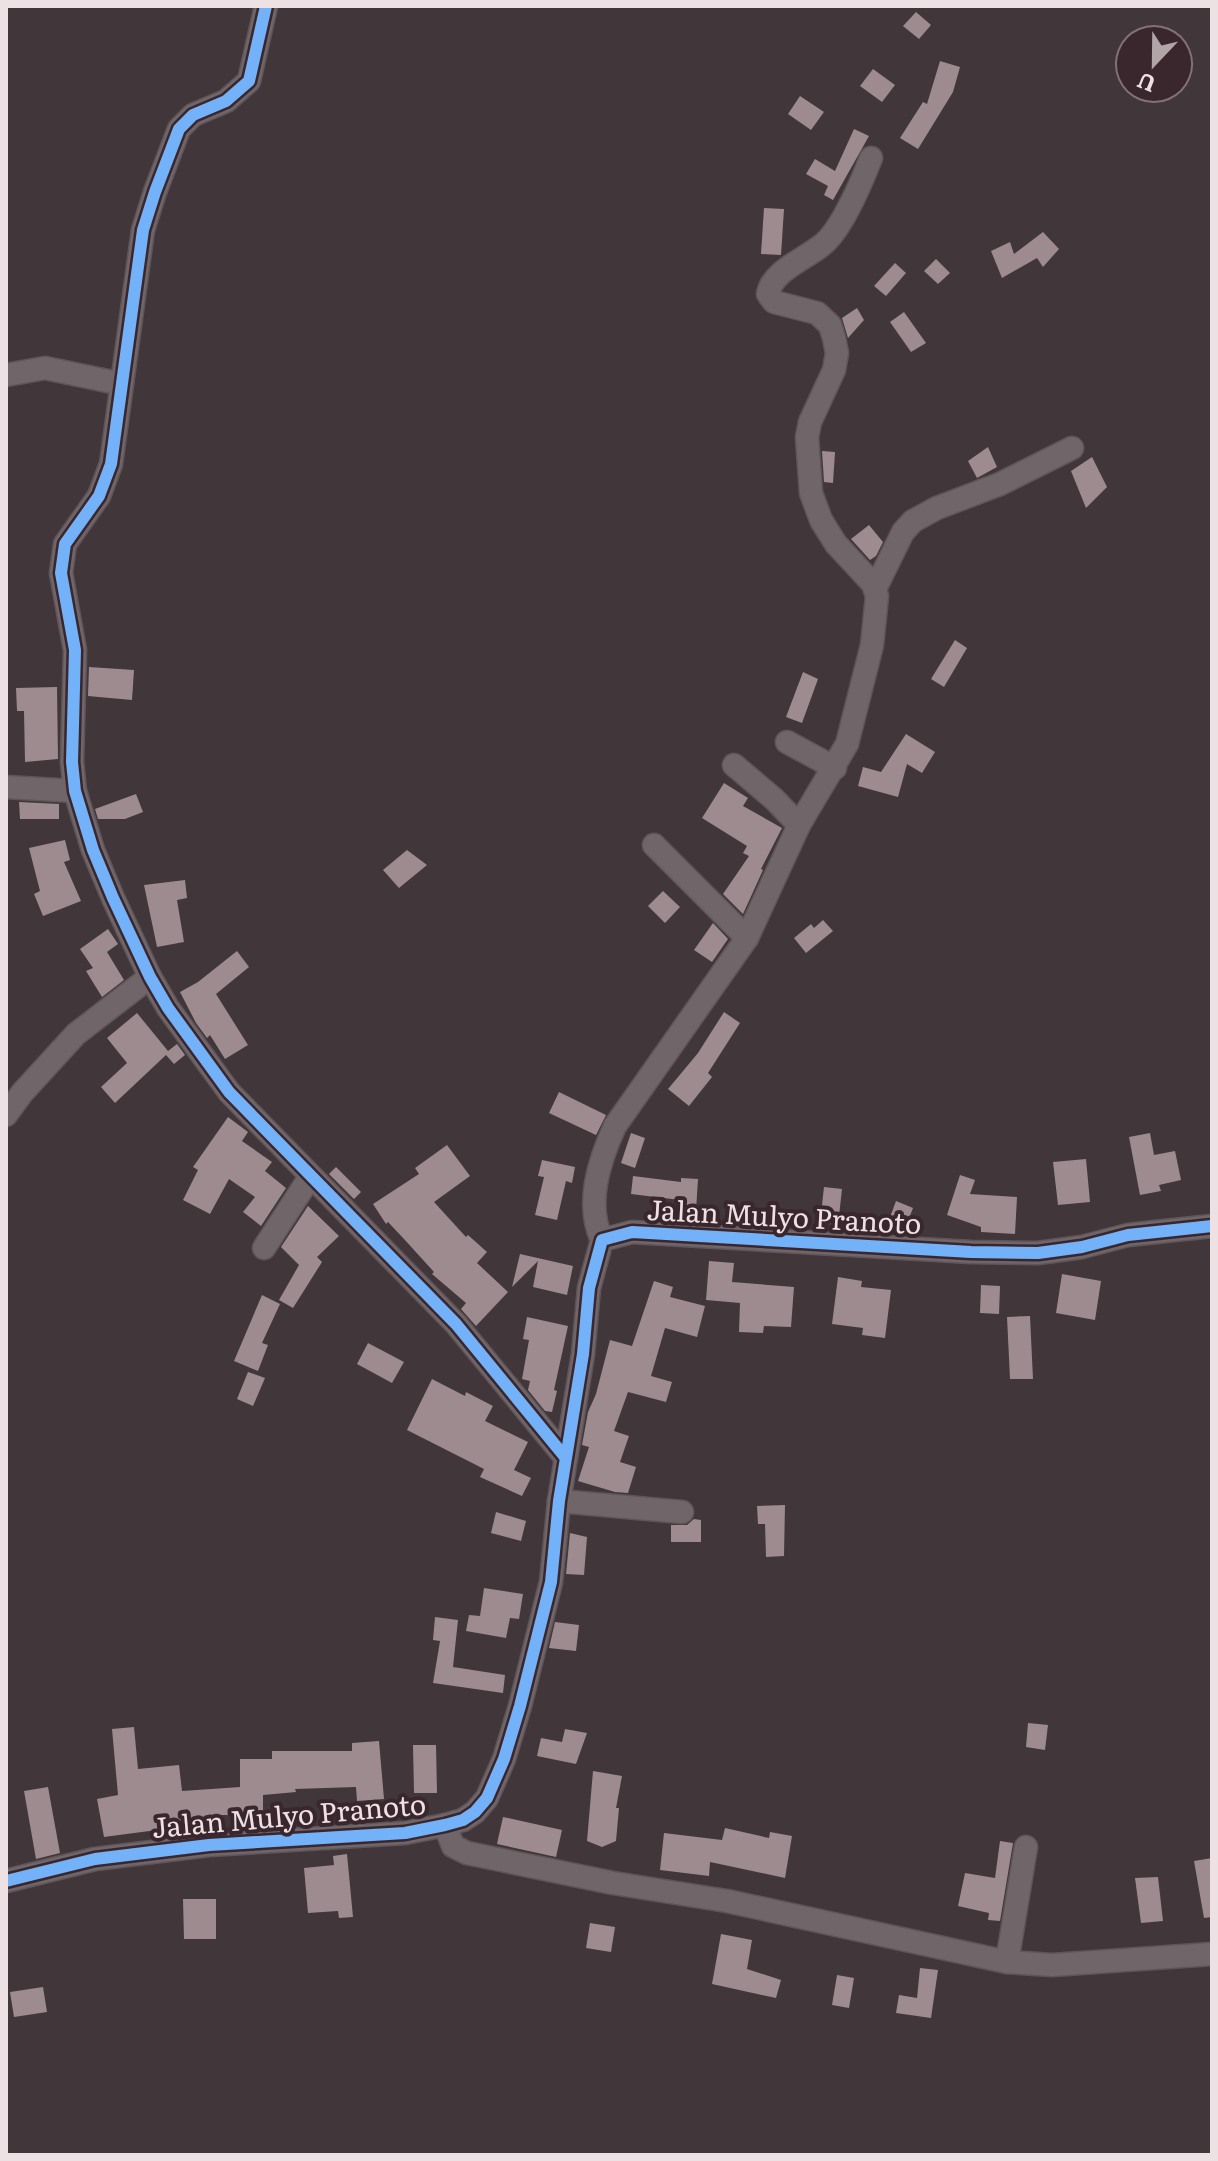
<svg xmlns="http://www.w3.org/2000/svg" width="1218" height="2161" font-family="Literata,serif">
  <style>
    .building { fill: #9d8b90 }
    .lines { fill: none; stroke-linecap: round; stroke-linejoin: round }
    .minor-casing { stroke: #5f5558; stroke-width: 25 }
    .minor { stroke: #70666a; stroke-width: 22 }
    .cycleway-casing { stroke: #3a272e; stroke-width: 17 }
    .cycleway { stroke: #73b2f8; stroke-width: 12 }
    .labels { text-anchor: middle; stroke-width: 8; stroke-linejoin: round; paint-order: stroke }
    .street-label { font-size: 28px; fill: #eee1e4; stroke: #3a272e }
  </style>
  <rect width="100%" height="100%" fill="#413639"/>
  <g class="building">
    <path d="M916,12L931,25L919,39L903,26Z"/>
    <path d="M940,61L960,67L953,92L918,149L900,138L923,102L927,104Z"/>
    <path d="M873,69L895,85L882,102L860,86Z"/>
    <path d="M800,96L824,112L811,130L788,114Z"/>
    <path d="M854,129L869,136L833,200L824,195L828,186L806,174L815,159L835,171Z"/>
    <path d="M764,208L784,209L781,255L761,254Z"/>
    <path d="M1043,232L1059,249L1043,267L1037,258L1002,278L991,251L1010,242L1014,254Z"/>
    <path d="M936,259L950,273L938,284L924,271Z"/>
    <path d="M895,263L906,273L886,296L874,286Z"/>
    <path d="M857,308L864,320L848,338L842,318Z"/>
    <path d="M904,312L926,343L911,352L890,322Z"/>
    <path d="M988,447L997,467L977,478L968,461Z"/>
    <path d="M822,451L835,452L833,483L824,482Z"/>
    <path d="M1092,457L1107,487L1086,508L1071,471Z"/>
    <path d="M869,525L883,542L876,556L870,560L851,539Z"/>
    <path d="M955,640L967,648L944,687L931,679Z"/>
    <path d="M89,667L134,670L132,700L88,696Z"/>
    <path d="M803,672L818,679L802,723L786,717Z"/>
    <path d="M57,687L58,759L25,762L24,711H17L16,688Z"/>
    <path d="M906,734L935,752L922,773L907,764L898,797L858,786L863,767L881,772Z"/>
    <path d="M724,783L748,798L743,806L782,828L761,869L763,870L743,914L723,894L749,856L743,853L747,846L702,818Z"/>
    <path d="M136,794L143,812L125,819H98L95,809Z"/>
    <path d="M19,802L59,804V819H20Z"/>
    <path d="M65,840L70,860L64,862L81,901L43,916L34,894L40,891L29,848Z"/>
    <path d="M407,850L427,865L399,888L383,870Z"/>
    <path d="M185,880L187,898L177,900L184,942L157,947L144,885Z"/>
    <path d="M663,891L680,907L665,923L648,906Z"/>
    <path d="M823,920L833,931L806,953L794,938L811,924L814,928Z"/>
    <path d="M713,923L728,939L712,962L694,950Z"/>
    <path d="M108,929L118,944L107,952L124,980L102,997L86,971L93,968L80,949Z"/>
    <path d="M237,951L249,967L216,994L248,1045L225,1059L210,1035L207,1038L196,1023L180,992L198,982Z"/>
    <path d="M724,1012L740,1023L708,1073L712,1077L689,1106L668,1089L698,1053Z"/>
    <path d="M137,1013L168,1051L177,1044L185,1055L174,1064L166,1055L115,1103L101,1087L127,1063L107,1038Z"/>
    <path d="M559,1092L606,1115L596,1135L549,1113Z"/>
    <path d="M228,1117L248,1132L242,1141L272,1162L265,1171L286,1188L261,1226L243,1212L255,1197L229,1179L210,1214L183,1200L198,1170L193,1167Z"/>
    <path d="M631,1133L645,1138L635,1168L621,1163Z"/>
    <path d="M1150,1133L1154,1155L1175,1151L1181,1180L1159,1185L1161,1191L1140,1195L1129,1137Z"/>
    <path d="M447,1145L470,1176L434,1202L466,1237L468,1235L487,1252L477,1263L508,1292L476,1326L461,1309L466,1303L432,1274L434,1272L404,1239L388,1222L386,1224L373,1204L419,1174L415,1168Z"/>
    <path d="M1086,1159L1090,1202L1058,1205L1053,1162Z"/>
    <path d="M542,1160L575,1167L572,1183L566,1181L557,1220L535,1215L544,1177L538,1176Z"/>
    <path d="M336,1167L361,1192L354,1199L329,1174Z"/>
    <path d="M960,1175L975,1180L970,1194L1017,1197L1015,1234L981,1232V1227L947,1215Z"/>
    <path d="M633,1176L681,1182V1178L698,1179L696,1211L679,1210L680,1200L631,1194Z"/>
    <path d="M824,1187L842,1189L838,1225L820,1223Z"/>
    <path d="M896,1201L913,1208L903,1234L886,1228Z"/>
    <path d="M308,1206L339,1236L317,1257L322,1262L293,1308L279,1300L299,1265L281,1247Z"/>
    <path d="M520,1254L573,1266L567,1295L533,1287L538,1261L512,1287Z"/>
    <path d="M709,1261L734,1263L732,1282L794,1287L791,1327L764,1326L763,1333L739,1332L740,1303L706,1300Z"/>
    <path d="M1062,1274L1101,1281L1095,1320L1056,1313Z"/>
    <path d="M838,1277L862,1281L861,1287L891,1290L885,1338L862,1335L863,1328L832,1324Z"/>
    <path d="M654,1281L673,1287L670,1297L705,1306L697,1337L665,1328L651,1376L672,1382L666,1402L628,1392L614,1431L629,1436L620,1462L636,1467L628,1493L615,1492L578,1481L589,1447L582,1445L588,1412L596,1394L610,1340L632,1346Z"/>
    <path d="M981,1285L1000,1286L999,1314L980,1313Z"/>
    <path d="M262,1295L280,1304L262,1343L268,1345L258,1371L234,1361Z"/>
    <path d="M1030,1316L1033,1379H1010L1007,1317Z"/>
    <path d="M527,1317L568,1326L554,1390L557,1391L552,1412L545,1411L528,1390L530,1381L522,1379L529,1340L523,1339Z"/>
    <path d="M368,1343L404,1362L392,1383L357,1364Z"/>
    <path d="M248,1372L265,1378L253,1406L237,1399Z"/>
    <path d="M432,1379L465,1396L466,1392L493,1406L485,1421L528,1442L514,1470L531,1478L522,1496L480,1477L484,1469L407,1430Z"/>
    <path d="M785,1505L784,1556L766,1557L765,1524H758L757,1506Z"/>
    <path d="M496,1512L526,1521L521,1541L491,1533Z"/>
    <path d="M694,1519L701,1520V1542H671V1525H687Z"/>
    <path d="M570,1533L587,1537L584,1575L566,1574Z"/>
    <path d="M484,1588L523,1594L519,1619L510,1618L506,1638L466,1631L469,1615L480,1616Z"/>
    <path d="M435,1617L458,1620L453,1667L505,1675L503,1693L433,1683L440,1641L433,1640Z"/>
    <path d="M555,1622L579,1625L576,1651L549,1648Z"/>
    <path d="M1028,1723L1048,1725L1045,1750L1026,1747Z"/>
    <path d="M134,1727L138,1769L179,1765L182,1791L240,1787V1759H272V1751H352V1743L379,1741L384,1799L357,1801L356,1787L295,1789L296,1792L263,1795V1815H216L217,1830L157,1837V1830L104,1837L97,1799L118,1795L112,1729Z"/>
    <path d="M565,1729L587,1733L576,1764L537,1756L541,1738L562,1742Z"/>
    <path d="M413,1745H436L437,1793H414Z"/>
    <path d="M593,1771L622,1776L616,1808H619L616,1841L602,1847L587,1841Z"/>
    <path d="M48,1787L60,1853L36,1859L24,1791Z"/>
    <path d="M503,1817L562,1830L556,1857L497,1844Z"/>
    <path d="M725,1828L769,1838L770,1832L792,1836L785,1878L710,1862L709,1876L660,1870L664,1833L722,1840Z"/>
    <path d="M1000,1841L1013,1843L1000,1921L988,1920L989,1913L958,1906L965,1873L995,1878Z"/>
    <path d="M347,1854L353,1917L339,1918L338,1911L308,1913L304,1868L334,1865L333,1856Z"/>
    <path d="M1212,1858V1917L1204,1918L1194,1861Z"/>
    <path d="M1158,1877L1163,1921L1141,1923L1135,1878Z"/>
    <path d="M183,1899H216V1939H184Z"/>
    <path d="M590,1923L615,1927L611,1952L586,1948Z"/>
    <path d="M721,1934L752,1940L747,1969L781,1980L776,1998L712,1984Z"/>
    <path d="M920,1968L938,1970L931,2018L896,2013L899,1995L917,1998Z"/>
    <path d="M837,1975L854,1978L849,2008L832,2005Z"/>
    <path d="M43,1987L47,2012L14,2017L10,1992Z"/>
  </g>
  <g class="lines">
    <defs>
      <g id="minor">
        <path d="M266,6L249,81L226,101L193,115L179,129L155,192L143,230L111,464L99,496L65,544L61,573L75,650L72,762L75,791L93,850L113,898L150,977L168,1008L229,1092L456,1324L565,1457"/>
        <path d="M6,375L45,368L122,384"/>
        <path d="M875,589L903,532L913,521L937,508L1000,484L1072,448"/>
        <path d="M787,742L835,768"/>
        <path d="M734,765L774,799L799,825"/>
        <path d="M6,787L75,791"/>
        <path d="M654,845L747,938"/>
        <path d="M6,1115L22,1093L76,1034L150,977"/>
        <path d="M602,1240C585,1204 599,1161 615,1126L747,938L799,825L847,744L872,645L877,596L873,584L836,544L821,520L811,493L807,437L810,422L834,370L837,353L834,338L830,325L817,313L774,302L768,294C772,271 805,259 822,245C841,231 862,181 871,158"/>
        <path d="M264,1248L310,1177"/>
        <path d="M559,1501L682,1512"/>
        <path d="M445,1825L453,1846L467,1853L613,1883L727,1901L1007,1962L1052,1965L1212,1954"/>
        <path d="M6,1881L95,1859L209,1845L405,1833L445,1825L463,1820L475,1812L487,1798L504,1759L520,1706L551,1582L559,1501L583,1354L589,1288L602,1240L632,1232L971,1252L1038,1253L1082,1247L1128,1235L1212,1226"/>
        <path d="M1007,1962L1026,1847"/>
      </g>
    </defs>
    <use href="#minor" class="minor-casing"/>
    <use href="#minor" class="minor"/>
    <defs>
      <g id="cycleway">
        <path d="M266,6L249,81L226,101L193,115L179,129L155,192L143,230L111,464L99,496L65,544L61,573L75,650L72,762L75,791L93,850L113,898L150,977L168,1008L229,1092L456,1324L565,1457"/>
        <path d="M6,1881L95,1859L209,1845L405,1833L445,1825L463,1820L475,1812L487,1798L504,1759L520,1706L551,1582L559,1501L583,1354L589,1288L602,1240L632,1232L971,1252L1038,1253L1082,1247L1128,1235L1212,1226"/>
      </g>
    </defs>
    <use href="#cycleway" class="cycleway-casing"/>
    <use href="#cycleway" class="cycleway"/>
  </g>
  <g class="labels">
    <g class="street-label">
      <text transform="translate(784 1217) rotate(3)" y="10">Jalan Mulyo Pranoto</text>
      <text transform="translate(289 1816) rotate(-5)" y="10">Jalan Mulyo Pranoto</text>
    </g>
  </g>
  <rect width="1218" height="2161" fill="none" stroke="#eee1e4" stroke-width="16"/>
  <g transform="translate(1154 64) rotate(202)"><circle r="38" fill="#3a272e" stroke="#827177" stroke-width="2"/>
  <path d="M0-6L14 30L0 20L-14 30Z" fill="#b1a5a8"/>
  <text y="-12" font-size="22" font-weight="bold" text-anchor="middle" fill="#eee1e4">U</text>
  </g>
</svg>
